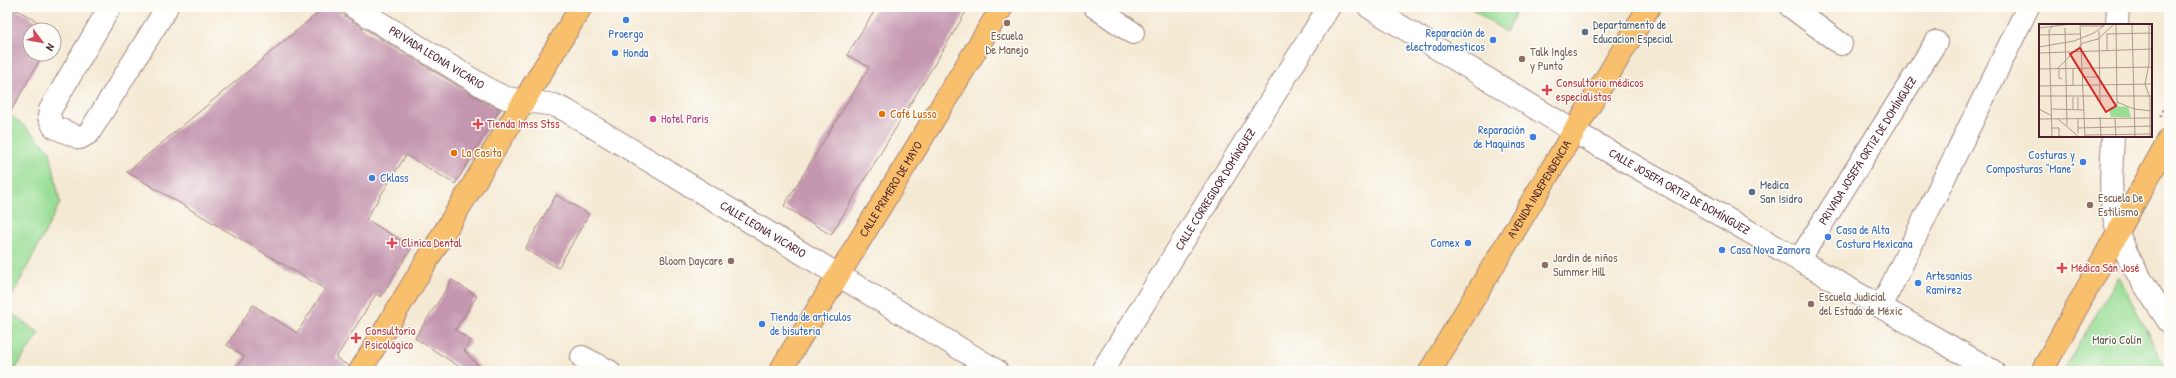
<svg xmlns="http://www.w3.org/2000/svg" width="2176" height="378" font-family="'Patrick Hand',sans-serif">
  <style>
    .green { fill: #9ade96; stroke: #727e60 }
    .building { fill: #c496af }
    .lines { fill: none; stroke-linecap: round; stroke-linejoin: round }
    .minor-casing { stroke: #9f847f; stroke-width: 24 }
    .major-casing { stroke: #9f847f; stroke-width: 24 }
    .path { stroke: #9f847f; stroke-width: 2.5; stroke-dasharray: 3 3; stroke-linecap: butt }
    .minor { stroke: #fff; stroke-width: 22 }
    .major { stroke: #f8bf6c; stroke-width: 22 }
    .shop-dot { fill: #3f7fe0; stroke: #fdfcf7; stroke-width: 1.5 }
    .education-dot { fill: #8d6e63; stroke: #fdfcf7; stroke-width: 1.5 }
    .service-dot { fill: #5c6f8a; stroke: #fdfcf7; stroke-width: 1.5 }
    .health-dot { fill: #e0444e; stroke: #fdfcf7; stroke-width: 1.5 }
    .food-dot { fill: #e8710a; stroke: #fdfcf7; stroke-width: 1.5 }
    .hotel-dot { fill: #d1479c; stroke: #fdfcf7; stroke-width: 1.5 }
    .labels { text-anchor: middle; stroke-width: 3; stroke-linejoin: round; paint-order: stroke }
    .service-label { font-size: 12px; fill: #4e5e75; stroke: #fdfcf7; text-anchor: start }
    .shop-label { font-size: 12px; fill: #366cbe; stroke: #fdfcf7; text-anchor: start }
    .education-label { font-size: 12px; fill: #785e54; stroke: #fdfcf7; text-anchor: start }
    .street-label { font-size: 12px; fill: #4a1f2b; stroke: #fdfcf7 }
    .health-label { font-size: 12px; fill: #be3a42; stroke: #fdfcf7; text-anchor: start }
    .food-label { font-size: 12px; fill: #c56008; stroke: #fdfcf7; text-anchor: start }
    .hotel-label { font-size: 12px; fill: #b23c85; stroke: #fdfcf7; text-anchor: start }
    .park-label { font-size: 12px; fill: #62584b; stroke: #fdfcf7 }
    .inset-road { fill: none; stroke: #b09890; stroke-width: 1 }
    .view { fill: #d62828; fill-opacity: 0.15; stroke: #d62828; stroke-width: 2 }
    .inset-edge { fill: none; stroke: #4a1f2b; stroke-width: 2 }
  </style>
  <rect width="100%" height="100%" fill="#fdfcf7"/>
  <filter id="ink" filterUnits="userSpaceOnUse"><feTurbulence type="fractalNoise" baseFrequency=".025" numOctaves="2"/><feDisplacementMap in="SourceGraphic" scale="8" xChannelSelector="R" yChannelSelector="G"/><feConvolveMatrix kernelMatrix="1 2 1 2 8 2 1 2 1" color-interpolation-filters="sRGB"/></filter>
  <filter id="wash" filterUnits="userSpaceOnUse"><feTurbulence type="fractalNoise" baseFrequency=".012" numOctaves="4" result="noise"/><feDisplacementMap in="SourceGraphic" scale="16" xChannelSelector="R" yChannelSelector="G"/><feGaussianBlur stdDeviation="0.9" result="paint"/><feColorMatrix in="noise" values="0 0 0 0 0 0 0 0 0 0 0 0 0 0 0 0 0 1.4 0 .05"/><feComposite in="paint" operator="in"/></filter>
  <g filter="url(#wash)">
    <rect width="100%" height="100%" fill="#f4e9d3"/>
    <g class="green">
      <path d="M1469,7H1518L1506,32Z"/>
      <path d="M7,112L30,131L50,151L60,203L7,306Z"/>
      <path d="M2119,276L2167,371H2063Z"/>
      <path d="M7,310L39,333L14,371H7Z"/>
    </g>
    <g id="blocks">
      <g class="building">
        <path d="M7,7H12L52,30H30V54H43L7,118Z"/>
        <path d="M325,7H333L347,18L484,102L500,109L455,184L406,155L366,219L412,247L381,297L376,294L336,358L349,366L348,371H235L244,356L227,345L253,305L297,333L325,289L127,172Z"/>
        <path d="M877,7H969L831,235L784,206L869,67L847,55Z"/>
        <path d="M556,195L589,214L558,268L525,249Z"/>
        <path d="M452,280L477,296L455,330L471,341L464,350L483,371H466L415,338Z"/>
      </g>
    </g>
  </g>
  <g filter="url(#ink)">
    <use href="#blocks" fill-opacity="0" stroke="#9f847f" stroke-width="1"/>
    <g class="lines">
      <defs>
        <g id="minor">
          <path d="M110,7L50,110L49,117L54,127L80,138L89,133L166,9"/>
          <path id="s1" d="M354,7L491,91L506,98L554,105L567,111L997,371"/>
          <path d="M1095,7L1133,33"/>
          <path id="s2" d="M1369,7L1575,132L1993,371"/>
          <path d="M1791,7L1841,44"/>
          <path d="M2117,25L2118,7"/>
          <path d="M2113,136C2112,162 2109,190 2114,216C2121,254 2148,290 2169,322"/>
          <path id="s3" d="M1799,260L1936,42"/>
          <path d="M1881,307L2028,7"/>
          <path d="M582,357L609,371"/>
          <path id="s4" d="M1102,371L1329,7"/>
        </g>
        <g id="major">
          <path d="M360,371L581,7"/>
          <path id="s5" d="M780,371L1002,7"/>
          <path id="s6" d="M1430,371L1649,7"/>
          <path d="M2042,371L2169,139"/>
        </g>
      </defs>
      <use href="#minor" class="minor-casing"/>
      <use href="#major" class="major-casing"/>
      <path class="path" d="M2160,117L2169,100"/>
      <use href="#minor" class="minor"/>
      <use href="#major" class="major"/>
    </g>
  </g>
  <g class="shop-dot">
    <circle cx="626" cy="20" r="4"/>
    <circle cx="1493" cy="40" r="4"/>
    <circle cx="615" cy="53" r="4"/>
    <circle cx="1533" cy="137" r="4"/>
    <circle cx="2083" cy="162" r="4"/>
    <circle cx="372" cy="178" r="4"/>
    <circle cx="1828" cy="237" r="4"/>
    <circle cx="1468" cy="243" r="4"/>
    <circle cx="1722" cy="250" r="4"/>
    <circle cx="1918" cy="283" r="4"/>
    <circle cx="762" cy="324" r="4"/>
  </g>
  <g class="education-dot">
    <circle cx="1007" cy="23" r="4"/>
    <circle cx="1522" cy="59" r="4"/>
    <circle cx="2090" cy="205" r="4"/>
    <circle cx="731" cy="261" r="4"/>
    <circle cx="1545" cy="265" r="4"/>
    <circle cx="1811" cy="304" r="4"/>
  </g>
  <g class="service-dot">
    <circle cx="1585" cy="32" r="4"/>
    <circle cx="1752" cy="192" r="4"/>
  </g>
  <g class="health-dot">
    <path d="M1545 84h4v4h4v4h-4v4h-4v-4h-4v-4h4z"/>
    <path d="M476 118h4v4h4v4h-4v4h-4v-4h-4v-4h4z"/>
    <path d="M390 237h4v4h4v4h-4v4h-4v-4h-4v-4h4z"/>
    <path d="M2060 262h4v4h4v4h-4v4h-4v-4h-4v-4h4z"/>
    <path d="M354 332h4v4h4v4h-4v4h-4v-4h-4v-4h4z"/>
  </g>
  <g class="food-dot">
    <circle cx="882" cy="114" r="4"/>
    <circle cx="454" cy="153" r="4"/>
  </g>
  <circle class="hotel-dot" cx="653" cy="119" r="4"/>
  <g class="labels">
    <g class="service-label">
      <text x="1593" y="29">Departamento de<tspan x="1593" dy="14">Educacion Especial</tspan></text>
      <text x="1760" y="189">Medica<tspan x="1760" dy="14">San Isidro</tspan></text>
    </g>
    <g class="shop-label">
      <text x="1485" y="37" text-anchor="end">Reparación de<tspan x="1485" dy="14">electrodomesticos</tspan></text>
      <text x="626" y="38" text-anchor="middle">Proergo</text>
      <text x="623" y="57">Honda</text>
      <text x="1525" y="134" text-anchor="end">Reparación<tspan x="1525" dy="14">de Maquinas</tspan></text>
      <text x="2075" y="159" text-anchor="end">Costuras y<tspan x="2075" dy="14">Composturas "Mane"</tspan></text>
      <text x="380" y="182">Cklass</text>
      <text x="1836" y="234">Casa de Alta<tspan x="1836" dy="14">Costura Mexicana</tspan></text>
      <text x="1460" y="247" text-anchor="end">Comex</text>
      <text x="1730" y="254">Casa Nova Zamora</text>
      <text x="1926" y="280">Artesanias<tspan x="1926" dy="14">Ramirez</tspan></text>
      <text x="770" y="321">Tienda de articulos<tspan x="770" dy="14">de bisuteria</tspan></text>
    </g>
    <g class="education-label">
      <text x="1007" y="40" text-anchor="middle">Escuela<tspan x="1007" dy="14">De Manejo</tspan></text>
      <text x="1530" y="56">Talk Ingles<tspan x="1530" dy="14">y Punto</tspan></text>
      <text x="2098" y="202">Escuela De<tspan x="2098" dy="14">Estilismo</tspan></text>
      <text x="1553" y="262">Jardín de niños<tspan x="1553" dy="14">Summer Hill</tspan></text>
      <text x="723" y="265" text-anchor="end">Bloom Daycare</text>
      <text x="1819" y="301">Escuela Judicial<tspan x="1819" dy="14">del Estado de Méxic</tspan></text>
    </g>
    <g class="street-label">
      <text dy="4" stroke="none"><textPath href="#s1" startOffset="97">PRIVADA LEONA VICARIO</textPath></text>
      <text dy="4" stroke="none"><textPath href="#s3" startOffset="129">PRIVADA JOSEFA ORTIZ DE DOMÍNGUEZ</textPath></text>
      <text dy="4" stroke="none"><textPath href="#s5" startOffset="213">CALLE PRIMERO DE MAYO</textPath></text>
      <text dy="4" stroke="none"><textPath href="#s4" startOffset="214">CALLE CORREGIDOR DOMÍNGUEZ</textPath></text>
      <text dy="4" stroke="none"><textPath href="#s6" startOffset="212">AVENIDA INDEPENDENCIA</textPath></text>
      <text dy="4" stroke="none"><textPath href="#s2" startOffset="361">CALLE JOSEFA ORTIZ DE DOMÍNGUEZ</textPath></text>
      <text dy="4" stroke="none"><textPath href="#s1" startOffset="469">CALLE LEONA VICARIO</textPath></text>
    </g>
    <g class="health-label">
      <text x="1556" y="87">Consultorio médicos<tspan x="1556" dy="14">especialistas</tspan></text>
      <text x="487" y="128">Tienda Imss Stss</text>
      <text x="401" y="247">Clinica Dental</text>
      <text x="2071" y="272">Médica Sán José</text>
      <text x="365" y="335">Consultorio<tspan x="365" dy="14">Psicológico</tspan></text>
    </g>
    <g class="food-label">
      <text x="890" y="118">Café Lusso</text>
      <text x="462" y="157">La Casita</text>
    </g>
    <g class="hotel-label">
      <text x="661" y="123">Hotel Paris</text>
    </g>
    <g class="park-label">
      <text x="2117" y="344">Mario Colín</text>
    </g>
  </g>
  <g transform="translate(2039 24)">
    <rect width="113" height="113" fill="#f4e9d3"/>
    <path d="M76,82L89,83L92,93H72L70,84Z" fill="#9ade96"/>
    <path class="inset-road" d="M41,0L46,113M77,0L78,81M93,0L96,113M110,0V40L106,60L111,74V113M42,2H65M13,3L10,6L13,113M0,4L32,0M26,4L28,101M60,7L61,79M68,9V27M68,10L113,9M0,11L41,10M0,23L35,17L55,9L67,0M0,29L113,25M20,44V54L23,55M0,45L113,43M18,45L44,19L59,15L75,0M44,53H60M34,61V44M0,62L113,60M0,72H113M34,73V86M39,73V86M78,78L95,85L113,87M0,85L13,92M12,85L45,86M61,93L62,113M39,94V109M76,94L77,113M0,95L113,94M19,95L40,113M13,104H20V112L28,113M39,104L113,102M46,111L113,110"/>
    <path class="view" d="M41,24L77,82L67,88L31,30Z"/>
    <rect width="113" height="113" class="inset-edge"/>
  </g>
  <rect width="2176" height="378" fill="none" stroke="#fdfcf7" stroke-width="24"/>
  <g transform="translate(42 42) rotate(122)"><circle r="19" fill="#fdfcf7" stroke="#b5a4a5"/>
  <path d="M0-3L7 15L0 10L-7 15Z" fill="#d1495b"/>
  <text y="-6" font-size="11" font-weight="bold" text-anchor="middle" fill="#4a1f2b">N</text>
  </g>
</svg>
